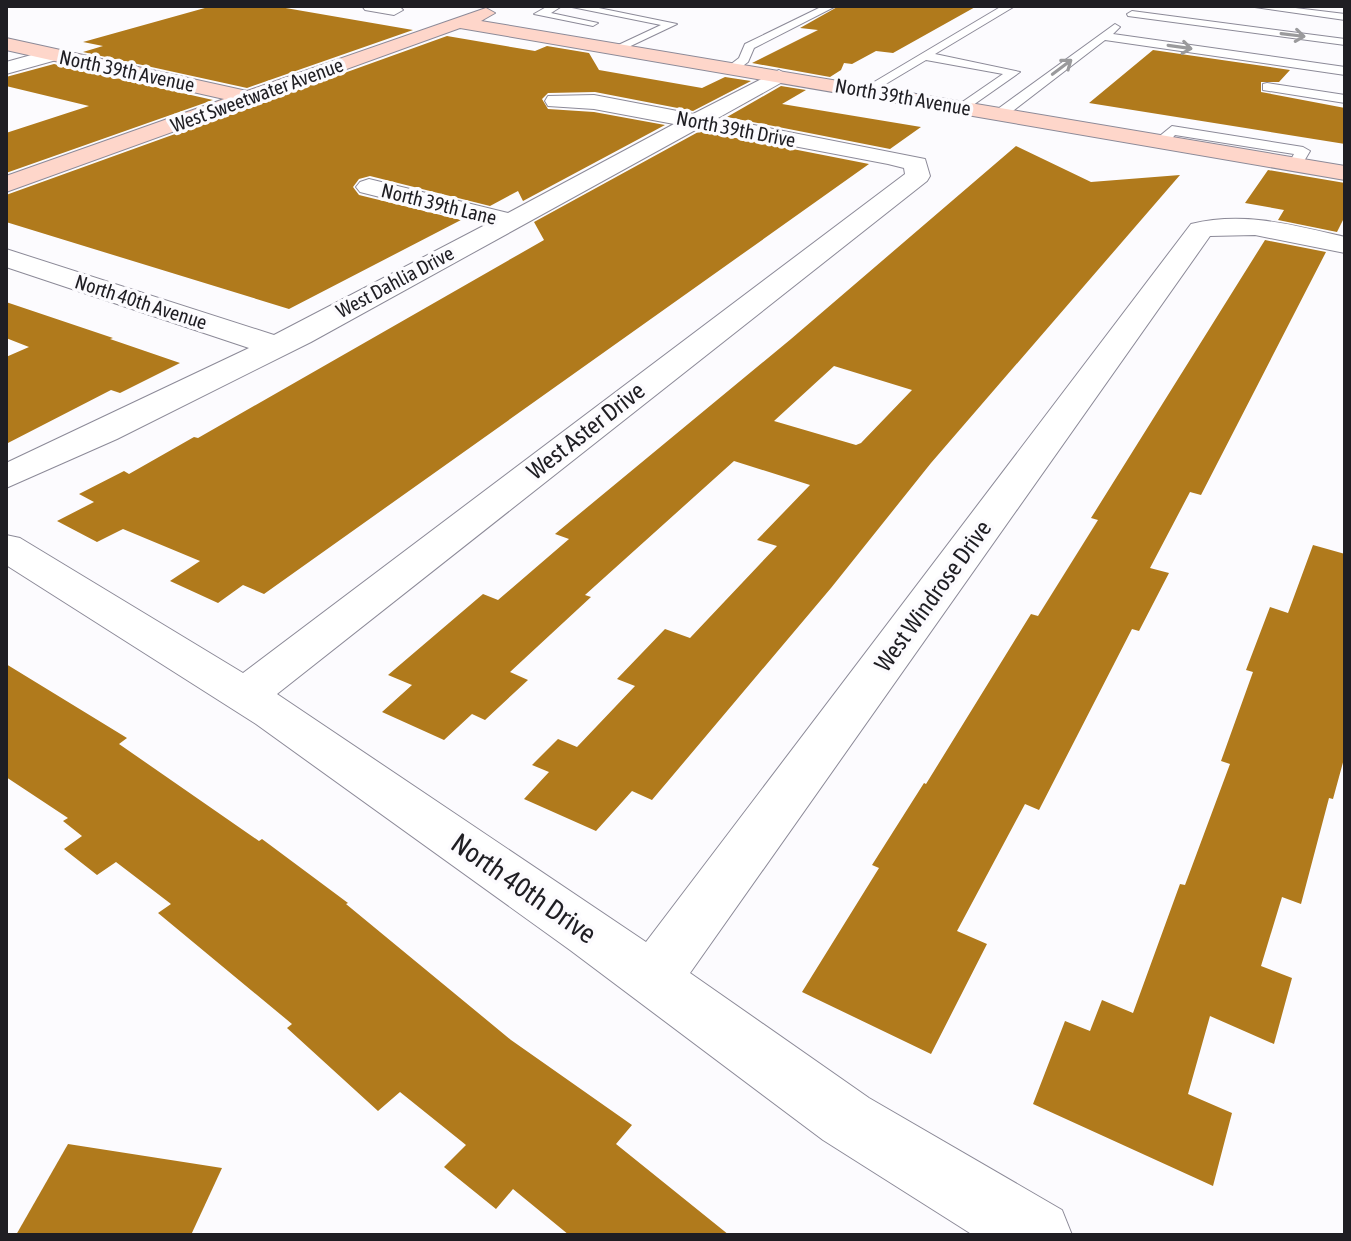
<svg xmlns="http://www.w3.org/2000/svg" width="1351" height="1241" font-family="'Asap Condensed',sans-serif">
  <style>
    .building { fill: #b07a1c; fill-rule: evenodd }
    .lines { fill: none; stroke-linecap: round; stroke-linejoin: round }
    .lane-casing { stroke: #8c8a98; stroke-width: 2 }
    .street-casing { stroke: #8c8a98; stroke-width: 2 }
    .secondary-casing { stroke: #8c8a98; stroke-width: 2 }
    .lane { fill: #fff; fill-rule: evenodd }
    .street { fill: #fff; fill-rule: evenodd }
    .secondary { fill: #fed6ca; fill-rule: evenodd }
    .oneway { stroke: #9a9a9c }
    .labels { text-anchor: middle; stroke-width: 7; stroke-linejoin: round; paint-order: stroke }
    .far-street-label { font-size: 20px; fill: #1f1e23; stroke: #fcfbfe }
    .street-label { font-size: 24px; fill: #1f1e23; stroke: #fcfbfe }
    .near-street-label { font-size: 28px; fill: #1f1e23; stroke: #fcfbfe }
  </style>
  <rect width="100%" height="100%" fill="#fcfbfe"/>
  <g class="building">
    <path d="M212,6H274L413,30L247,88L83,52L103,46L83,42Z"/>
    <path d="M839,6H977L893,53L876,51L852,64L844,63L841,70L830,77L752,63L818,30L800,28Z"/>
    <path d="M447,36L535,51L547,46L589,53L599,70L702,88L725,77L751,81L693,111L595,92L548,93L542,99L548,109L594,112L665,125L523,201L518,191L490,206L370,176L359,179L353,187L359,195L461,220L289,309L6,222V195Z"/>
    <path d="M1153,50L1290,70L1279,82H1261V92L1345,108V144L1089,103Z"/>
    <path d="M54,64L213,100L6,173V133L89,106L6,86V77Z"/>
    <path d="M781,86L806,90L782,104L921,127L890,149L727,117Z"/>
    <path d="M700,131L869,164L264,594L243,585L218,603L170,581L200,561L123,529L97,542L57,521L94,502L79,494L124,471L129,474L194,437L198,438L544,240L534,222Z"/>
    <path d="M1016,146L1091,182L1180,175L931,463L831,588L652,800L632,791L596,831L524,799L549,772L532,765L558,739L577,747L635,686L617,679L665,629L690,638L777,546L757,540L810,485L734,461L585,595L591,597L510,672L528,680L485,720L472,714L444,740L382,712L412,685L388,675L483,594L498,600L569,539L555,534L791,339ZM834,366L912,390L861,443L856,445L774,421Z"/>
    <path d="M1268,170L1345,183V216L1337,232L1278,220L1284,210L1245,203Z"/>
    <path d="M1265,240L1326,252L1201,495L1190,492L1150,568L1169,573L1139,631L1132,629L1039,810L1025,804L957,931L987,944L931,1054L802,992L879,868L872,865L924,783L926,784L1031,614L1038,616L1098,520L1091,518Z"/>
    <path d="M6,302L113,338L110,339L180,363L120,393L111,390L6,444V357L29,347L6,338Z"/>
    <path d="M1313,545L1345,554V755L1333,799L1329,798L1301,904L1282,897L1261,966L1292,978L1274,1044L1210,1016L1188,1094L1232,1113L1213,1186L1033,1104L1065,1021L1090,1031L1102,1000L1133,1013L1180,884L1185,885L1230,764L1221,761L1253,672L1246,670L1270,607L1288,613Z"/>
    <path d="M6,664L127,738L119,744L259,841L262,839L348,903L346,904L511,1040L632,1125L616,1144L729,1235H569L513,1189L496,1209L444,1167L466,1145L400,1092L378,1111L287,1028L292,1024L158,913L171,904L116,862L97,875L64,849L82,836L63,821L68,818L6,777Z"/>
    <path d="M68,1144L222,1168L191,1235H16Z"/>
  </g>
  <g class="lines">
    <defs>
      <g id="lane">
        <path d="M548,6H562L551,13L598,23L593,26L534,14Z"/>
        <path d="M567,6H589L677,24L618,52L614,51V47L661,25Z"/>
        <path d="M823,6H836L754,48L748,62L736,71L726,68L739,58L745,44Z"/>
        <path d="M1002,6H1015L935,54L1020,72L966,110L955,107L1003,74L926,60L869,94L859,91Z"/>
        <path d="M1248,6H1279L1345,14V20Z"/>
        <path d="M1132,11L1345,39V45L1128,16L1127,14Z"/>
        <path d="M1115,24L1120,27L1113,34L1345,67V75L1105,40L1005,117H995V111Z"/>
        <path d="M1267,83L1345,95V103L1263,90V84Z"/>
        <path d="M1172,126L1303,147L1310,151L1300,168L1295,169L1288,165L1294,154L1175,135L1166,145H1156V139Z"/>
      </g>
      <g id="street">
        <path d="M362,6H399L403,10L394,15L365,10Z"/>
        <path d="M53,49L63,55L60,59L6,74V62Z"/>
        <path d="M779,70L789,76L786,80L718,118L925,159L930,176L927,181L277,694L646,942L1191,224C1244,211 1293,225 1345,237V253L1255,235L1210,236L690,973L869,1098L1062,1210L1072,1235H973L823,1140L570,950L256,724L6,565V535L20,538L243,673L905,174L904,168L888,164L699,128L311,342L117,439L6,488V463L249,348L6,267V249L274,335L487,224L360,192L356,187L360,182L369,179L508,213L674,124L594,109L548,106L545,101L548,96L594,95L693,114Z"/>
      </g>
      <path id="secondary" d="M486,8L495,13L481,21L1345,166V180L460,28L6,192V176L224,99L6,50V38L247,91Z"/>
    </defs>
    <use href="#lane" class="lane-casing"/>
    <use href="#street" class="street-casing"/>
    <use href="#secondary" class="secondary-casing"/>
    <use href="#lane" class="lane"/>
    <use href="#street" class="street"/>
    <use href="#secondary" class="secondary"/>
  </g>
  <defs><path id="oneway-shaft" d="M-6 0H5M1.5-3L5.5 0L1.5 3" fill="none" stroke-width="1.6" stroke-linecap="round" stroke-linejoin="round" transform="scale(2)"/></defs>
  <g class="oneway">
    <use href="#oneway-shaft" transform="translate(1293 35) rotate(7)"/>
    <use href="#oneway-shaft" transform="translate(1180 47) rotate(8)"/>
    <use href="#oneway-shaft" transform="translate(1062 67) rotate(-37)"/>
  </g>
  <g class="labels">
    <g class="far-street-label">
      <text transform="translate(127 71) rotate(12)" y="7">North 39th Avenue</text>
      <text transform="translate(257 95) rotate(-20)" y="7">West Sweetwater Avenue</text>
      <text transform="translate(903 97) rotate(10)" y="7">North 39th Avenue</text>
      <text transform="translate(736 129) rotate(11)" y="7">North 39th Drive</text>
      <text transform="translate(439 204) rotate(14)" y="7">North 39th Lane</text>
      <text transform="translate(395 282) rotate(-28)" y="7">West Dahlia Drive</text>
      <text transform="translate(141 302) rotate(18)" y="7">North 40th Avenue</text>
    </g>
    <g class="street-label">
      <text transform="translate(586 431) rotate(-38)" y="8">West Aster Drive</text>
      <text transform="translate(933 596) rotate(-54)" y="8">West Windrose Drive</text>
    </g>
    <g class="near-street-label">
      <text transform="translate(524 888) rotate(35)" y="10">North 40th Drive</text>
    </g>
  </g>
  <rect width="1351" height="1241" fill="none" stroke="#1f1e23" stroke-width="16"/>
</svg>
